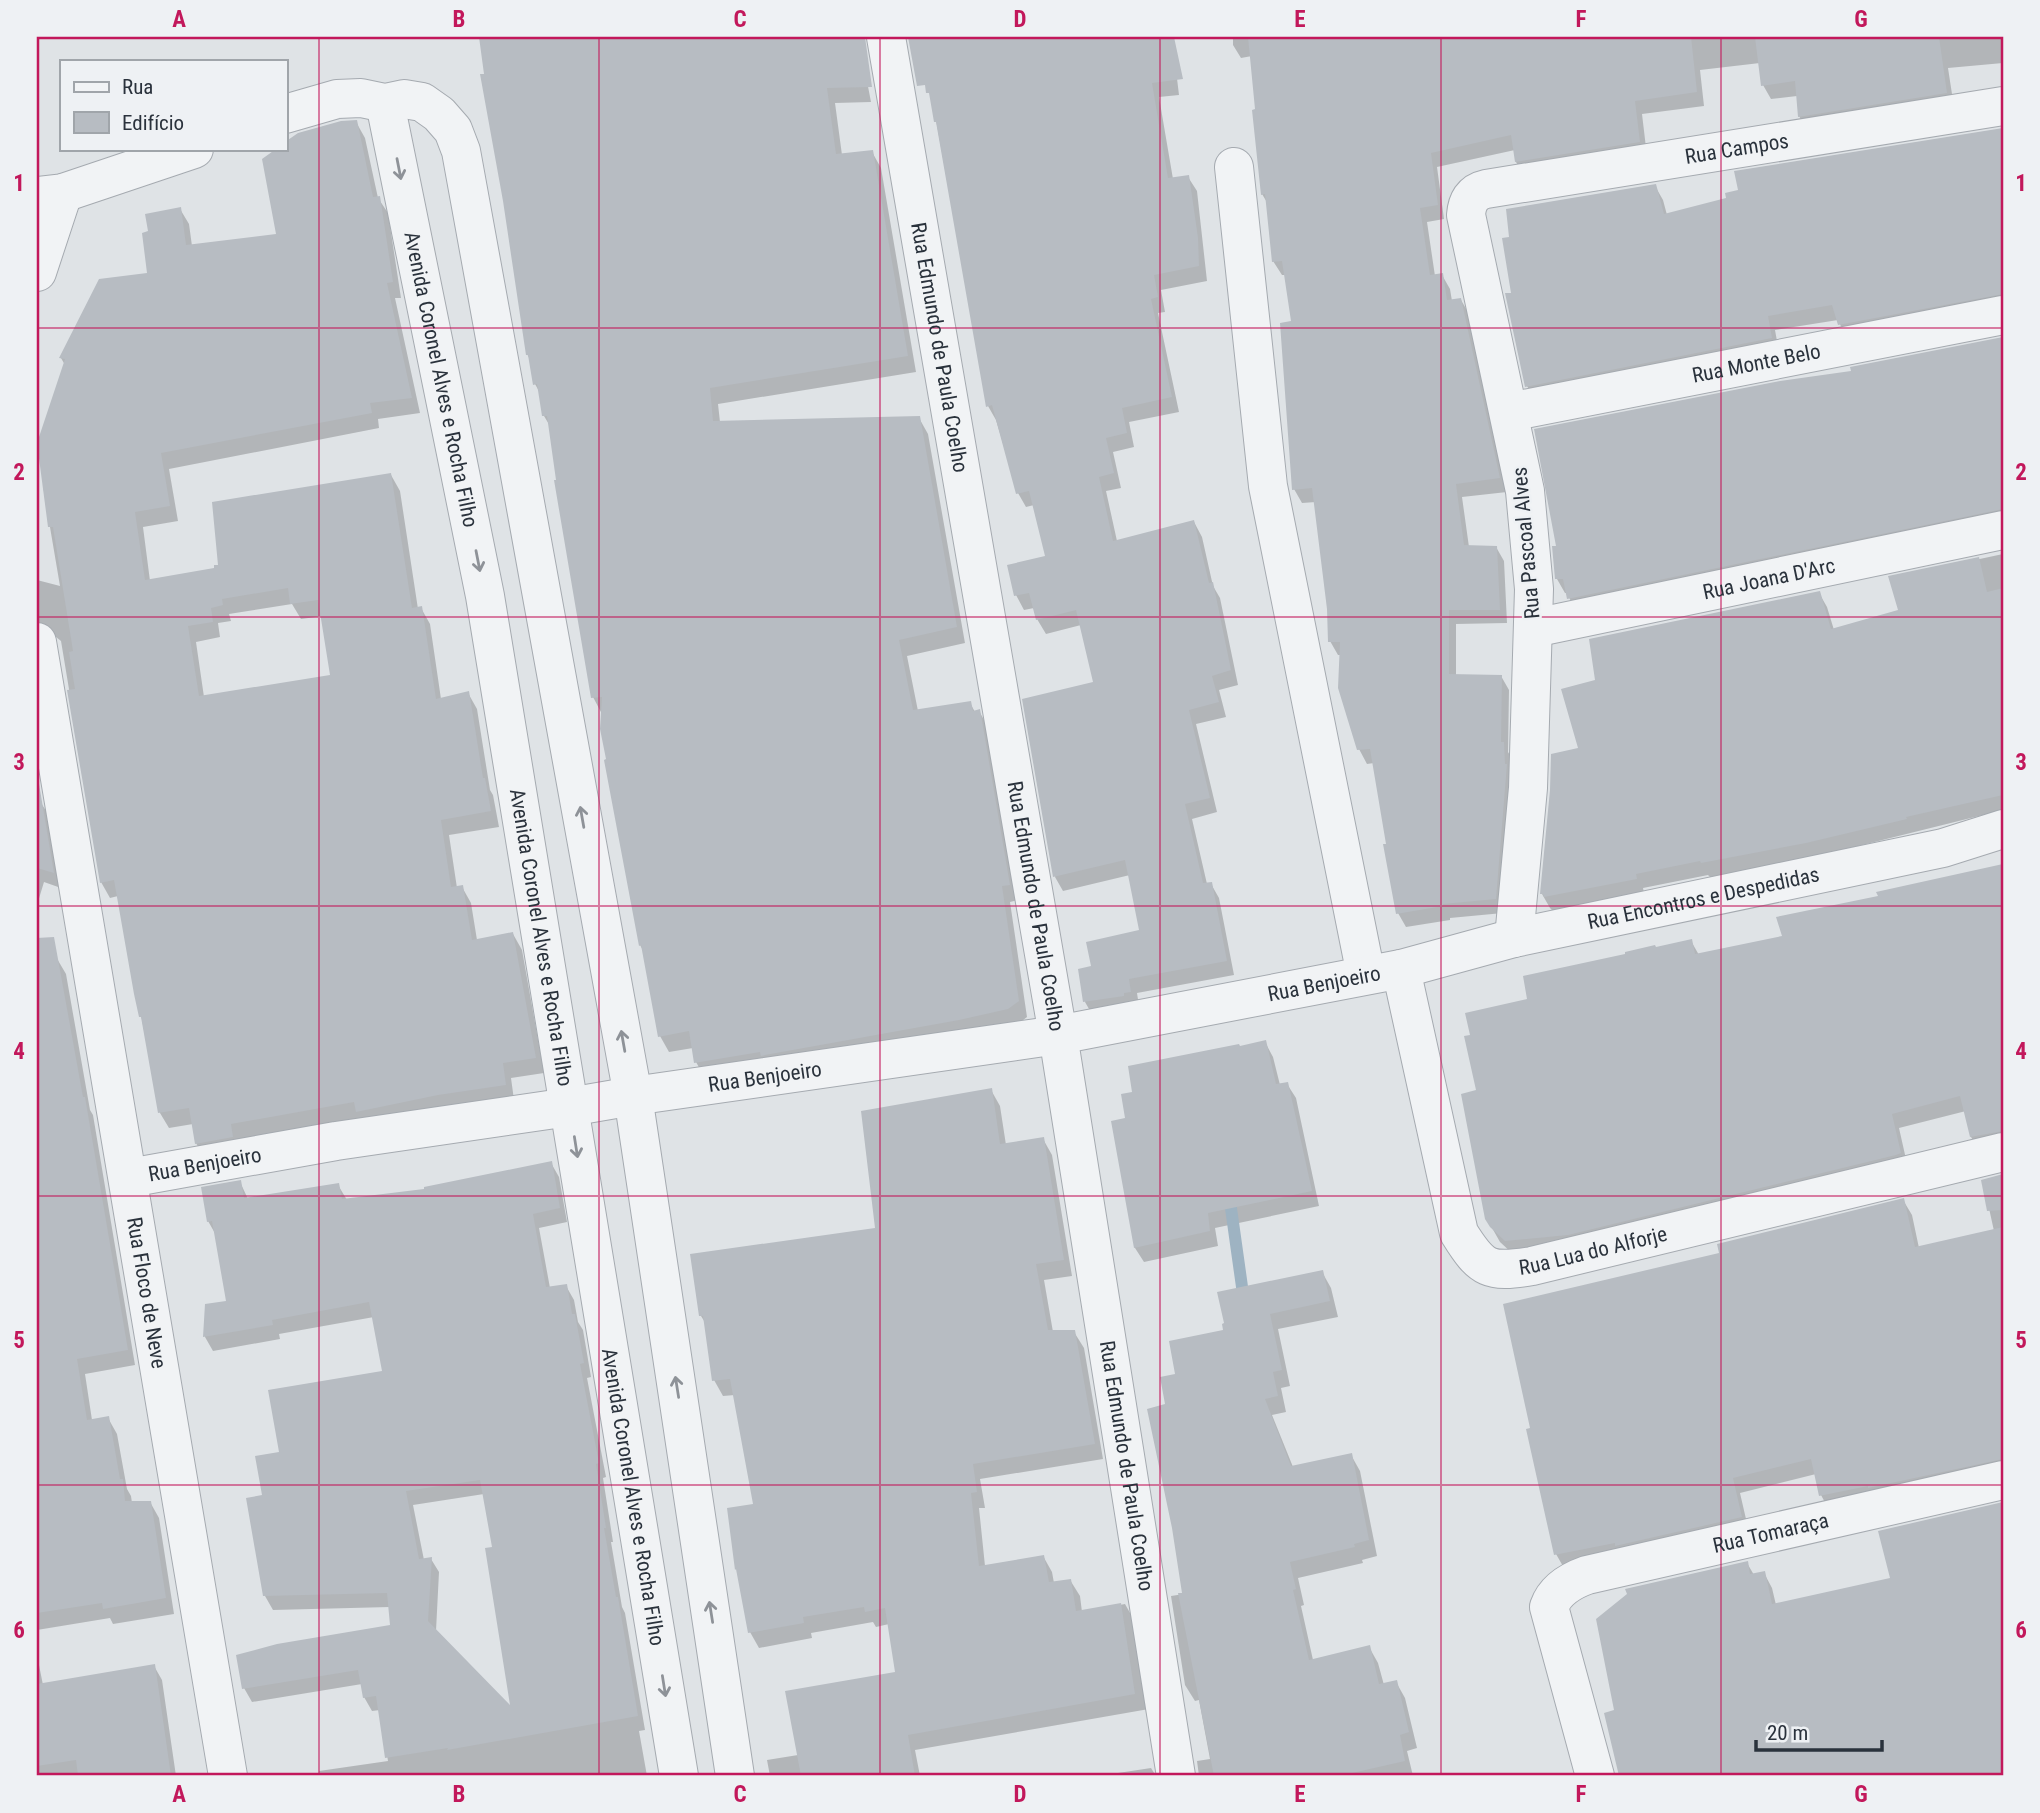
<svg xmlns="http://www.w3.org/2000/svg" width="2040" height="1813" font-family="'Roboto Condensed',sans-serif">
  <style>
    .shadow { fill: #0003; fill-rule: evenodd }
    .lines { fill: none; stroke-linecap: round; stroke-linejoin: round }
    .stream { stroke: #9eb3c2; stroke-width: 12 }
    .building { fill: #b7bcc2; fill-rule: evenodd }
    .street-casing { stroke: #a5aab0; stroke-width: 40 }
    .street { stroke: #f1f3f5; stroke-width: 38 }
    .oneway { stroke: #8e9298 }
    .grid { fill: none; stroke: #c2185b; stroke-width: 2; stroke-opacity: 0.55 }
    .labels { text-anchor: middle; stroke-width: 5; stroke-linejoin: round; paint-order: stroke }
    .street-label { font-size: 21px; fill: #2a323c; stroke: #eef1f4 }
    .neatline { fill: none; stroke: #c2185b; stroke-width: 2.5 }
    .grid-label { font-size: 23px; text-anchor: middle; font-weight: bold; fill: #c2185b }
  </style>
  <rect width="100%" height="100%" fill="#dfe3e6"/>
  <g class="shadow">
    <path d="M480,37H856L860,45L871,102L835,103L842,155L872,152L881,168L916,372L718,404L720,422L919,418L928,434L965,643L907,656L918,711L970,703L975,712L979,711L988,727L1018,900L1010,902L1027,1017L1018,1024L705,1078L696,1062L693,1048L669,1052L660,1036L644,952L640,945L606,761L608,760L602,714L593,697L550,426L544,416L540,393L535,384L531,361L527,354Z"/>
    <path d="M921,37H1172L1179,95L1159,97L1173,179L1188,177L1197,191L1207,281L1161,290L1165,312L1158,313L1179,412L1129,422L1134,447L1113,452L1121,488L1106,491L1117,541L1194,522L1202,537L1213,586L1220,598L1238,685L1219,690L1226,717L1196,724L1217,812L1192,819L1207,884H1211L1219,898L1234,975L1137,993L1139,1006L1093,1016L1085,1002L1093,967L1141,932L1130,875L1063,891L1055,877L1095,683L1081,625L1046,634L1037,619L1034,608L1024,610L1016,595L1047,558L1034,505L1026,507L1018,493L996,420L988,406Z"/>
    <path d="M1233,37H1417L1431,104L1465,99L1460,37H2003V63L1948,68L1954,107L1807,130L1799,116L1797,96L1771,99L1763,85L1760,63L1700,70L1704,106L1642,114L1647,156L1524,176L1516,162L1515,150L1437,167L1444,219L1427,222L1435,276L1442,275L1450,289L1452,301L1461,300L1469,314L1507,492L1462,497L1469,547H1496L1504,561L1507,623L1456,624V675L1501,676L1509,690L1508,752L1511,757L1503,913L1450,918V920L1406,927L1398,913L1374,763L1367,764L1359,749L1341,655H1338L1330,641L1329,609L1316,502L1302,503L1294,489L1293,323L1286,275H1282L1273,261L1268,204L1262,194L1252,56L1241,58L1233,45Z"/>
    <path d="M356,122L365,138L378,198L388,213L401,298H395L420,413L378,419L379,428L169,469L178,521L143,527L150,581L216,570L391,475L400,491L418,609L421,608L430,624L441,699L468,693L477,709L490,790L493,795L499,827L449,835L457,888L462,887L471,903L477,940L513,934L522,950L544,1073L511,1078L514,1100L366,1127L361,1118L239,1139L205,1159L196,1143L193,1124L169,1128L160,1113L118,896L110,898L101,882L61,641L56,637L44,636L37,638V580L60,586L43,486L65,365L61,358L149,274L180,209L189,224L192,246L278,235L264,160L279,149H285ZM292,604L301,619L323,616L332,677L204,697L196,642L220,637L218,623L231,621L229,614Z"/>
    <path d="M2003,130V308L1847,339L1838,320L1775,330L1779,352L1535,400L1527,386L1513,294L1655,186L1663,200L1667,215L1728,200L1740,192L1736,173Z"/>
    <path d="M2003,339V523L1576,612L1567,593H1565L1557,579L1853,373L1852,369Z"/>
    <path d="M2003,554V810L1814,857L1710,877L1708,875L1643,888L1644,893L1553,911L1550,908L1542,894L1552,790L1580,750L1597,681L1819,593L1827,607L1834,630L1900,611L1891,578Z"/>
    <path d="M41,803L50,817L61,888L44,882L37,905V807Z"/>
    <path d="M2003,905V1146L1980,1151L1971,1137L1966,1111L1899,1128L1908,1168L1514,1255L1500,1242L1487,1219L1478,1092L1529,1000L1655,949L1691,941L1699,955Z"/>
    <path d="M37,942L45,945L56,957L66,974L90,1110L93,1115L135,1365L85,1374L92,1420L108,1418L117,1434L127,1489L131,1496L132,1503L150,1502L159,1518L174,1614L113,1624L110,1618L37,1630Z"/>
    <path d="M1265,1042L1273,1057L1280,1085L1287,1084L1296,1098L1319,1206L1215,1228L1218,1246L1144,1262L1135,1248L1113,1122L1127,1119L1134,1093L1239,1047Z"/>
    <path d="M991,1090L1000,1106L1006,1145L1043,1139L1052,1155L1072,1276L1044,1280L1053,1332H1074L1084,1348L1103,1459L980,1479L985,1508H979L985,1566L1043,1556L1052,1572L1054,1583L1070,1580L1080,1596L1082,1612L1125,1604L1134,1620L1149,1709L915,1750L920,1776H770L767,1760L798,1755L897,1674L889,1624L876,1627L873,1622L811,1633L812,1638L759,1648L750,1632L755,1505L735,1395L723,1396L714,1380L706,1324L701,1316L877,1229Z"/>
    <path d="M551,1163L559,1177L567,1222L539,1228L550,1288L566,1286L574,1300L578,1322L583,1330L591,1377L587,1378L606,1477L603,1478L613,1542H611L622,1607L625,1613L645,1730L639,1731L647,1776H320L319,1771L388,1761L380,1710L372,1711L364,1697L362,1684L252,1702L244,1688L392,1626L390,1607L273,1610L265,1596L264,1497L281,1454L384,1372L374,1317L279,1334L280,1339L213,1351L205,1337L207,1306L228,1302L216,1235L208,1221L240,1182L248,1199L338,1185L347,1200L426,1191ZM484,1494L494,1549L513,1711L436,1631L439,1572L431,1559L424,1560L413,1505Z"/>
    <path d="M2003,1176V1470L1829,1510L1821,1495L1816,1474L1740,1493L1749,1532L1564,1568L1556,1554L1721,1255L1903,1200L1912,1215L1919,1248L1994,1231L1983,1181Z"/>
    <path d="M1322,1272L1331,1288L1338,1317L1278,1329L1290,1386L1281,1388L1286,1412L1272,1415L1293,1467L1351,1455L1360,1471L1377,1556L1362,1560L1363,1563L1298,1578L1304,1605L1301,1606L1313,1660L1369,1647L1378,1663L1384,1685L1396,1682L1405,1698L1417,1748L1407,1751L1413,1776H1199L1197,1761L1210,1759L1199,1700L1195,1701L1185,1685L1171,1596L1184,1594L1167,1405L1177,1375L1225,1332Z"/>
    <path d="M2003,1562V1776H1625L1618,1763L1616,1712L1747,1563L1754,1575L1764,1573L1772,1588L1776,1605Z"/>
    <path d="M37,1655L43,1685L154,1666L162,1680L176,1776H37Z"/>
    <path d="M1151,1768L1156,1776H1098Z"/>
  </g>
  <g class="lines">
    <path class="stream" d="M1229,1194L1244,1301"/>
  </g>
  <g class="building">
    <path d="M479,37H865L872,87L827,88L836,154L873,150L908,356L710,388L713,421L920,416L957,627L899,640L913,710L971,701L973,711L980,709L1010,885L1002,886L1019,1001L1008,1009L959,1020L765,1055L761,1056L760,1052L694,1063L689,1031L658,1037L641,945L639,946L604,760L606,759L600,729L602,697L591,698L554,480H556L547,416H542L537,384L533,385L528,355H526L503,201L480,74H484Z"/>
    <path d="M908,37H1174L1183,79L1152,83L1168,178L1189,175L1198,238L1199,266L1154,275L1158,297L1151,299L1172,397L1122,408L1127,433L1106,438L1114,473L1099,477L1113,541L1194,520L1209,583L1213,582L1231,670L1212,676L1219,702L1189,710L1210,798L1185,804L1203,883L1212,882L1227,961L1129,979L1131,992L1124,993V996L1083,1002L1078,969L1091,966L1086,942L1139,930L1125,860L1053,877L1022,699L1093,682L1076,610L1036,620L1029,593L1014,596L1007,565L1045,556L1029,491L1016,494L992,405L986,407L936,122H934L929,93H926L925,85L917,86Z"/>
    <path d="M1248,37H1691L1697,92L1635,101L1640,142L1515,162L1511,135L1431,153L1438,205L1420,208L1430,275L1443,273L1447,300L1461,298L1500,478L1456,484L1464,545L1497,546L1500,610H1449V674L1502,675L1501,742H1504L1505,764H1507L1496,899L1443,904V906L1396,914L1383,844H1386L1370,749L1357,750L1338,688L1340,642H1328L1327,609L1312,488L1292,490L1280,323L1291,321L1282,261L1272,262L1265,194L1261,195L1252,110L1255,109Z"/>
    <path d="M1755,37H1939L1947,93L1798,117L1795,81L1761,86Z"/>
    <path d="M357,120L373,197L380,196L393,282L387,283L412,398L370,403L372,413L161,453L170,506L135,512L145,580L214,568V565H218L212,502L391,473L412,608L422,606L436,699L469,691L483,778H485L491,811L441,820L451,887L463,885L472,940L513,932L536,1058L503,1063L506,1085L438,1095L356,1112L354,1102L231,1124L233,1137L195,1144L189,1108L158,1113L141,1017H139L134,994L114,880L100,883L67,690L75,689L69,652L73,651L53,527H48L37,443L65,359L59,358L99,279L147,273L142,233L148,231L145,214L181,207L186,245L276,234L262,159L276,149H285V142L298,133L341,121ZM288,588L290,604L318,600L330,675L199,696L188,626L213,622L211,608L223,605L222,599Z"/>
    <path d="M2003,128V294L1838,325L1832,305L1768,316L1772,338L1525,387L1505,293H1511L1502,238L1509,237L1506,209L1656,184L1664,214L1726,198L1725,193L1738,190L1734,171Z"/>
    <path d="M2003,337V509L1567,599L1563,579H1555L1552,546H1556L1534,429L1780,381L1851,371L1850,367Z"/>
    <path d="M1979,557L1987,592L2003,588V795L1906,817L1907,819L1806,843L1701,863L1700,861L1636,874L1637,879L1544,897L1543,894H1540L1550,790L1551,754L1578,748L1561,689L1595,680L1589,639L1820,591L1831,629L1898,610L1888,576Z"/>
    <path d="M37,772L54,873L37,868Z"/>
    <path d="M2003,864V1131L1970,1137L1960,1096L1892,1114L1901,1153L1896,1155L1568,1235L1505,1241L1490,1227L1485,1219L1461,1094L1476,1090L1464,1036L1470,1035L1465,1013L1527,999L1523,976L1625,954V952L1655,945L1656,947L1692,939L1695,954L1782,936L1776,917L1878,896L1876,892Z"/>
    <path d="M54,937L83,1097H85L128,1350L77,1359L87,1420L109,1416L120,1479H123L125,1501H151L166,1598L103,1609L102,1603L37,1613V938Z"/>
    <path d="M1266,1040L1276,1084L1288,1082L1312,1191L1208,1213L1210,1231L1134,1248L1111,1121L1125,1118L1121,1094L1132,1092L1128,1066L1239,1044L1240,1046Z"/>
    <path d="M992,1088L1000,1144L1044,1137L1064,1260L1036,1264L1048,1330H1075L1095,1444L973,1464L977,1492L971,1493L979,1566L1044,1555L1049,1582L1071,1579L1076,1611L1121,1603L1135,1694L908,1735L915,1776H801L785,1691L895,1672L885,1608L865,1612L864,1607L803,1617L804,1623L748,1633L736,1569L735,1570L727,1508L753,1504L730,1379L712,1381L703,1316H699L690,1254L875,1228L861,1111Z"/>
    <path d="M552,1161L560,1208L533,1214L546,1287L567,1284L572,1314H575L584,1363L580,1364L599,1463L596,1464L606,1528H604L616,1597H618L638,1716L447,1750L448,1748L385,1758L376,1696L363,1698L358,1670L242,1689L236,1655L277,1644L390,1625L387,1593L263,1596L246,1498L262,1495L255,1456L279,1452L268,1390L382,1371L369,1302L272,1320L273,1325L203,1337L205,1304L226,1301L212,1221L207,1222L201,1187L241,1180L244,1198L339,1183L342,1199L424,1189V1187ZM480,1480L492,1547L485,1548L510,1705L428,1621L432,1557L419,1559L406,1491Z"/>
    <path d="M2003,1174V1210L1987,1211L1981,1180Z"/>
    <path d="M1904,1198L1915,1247L2003,1227V1459L1868,1488V1486L1819,1496L1811,1459L1733,1478L1742,1517L1615,1546V1543L1554,1555L1526,1429L1530,1428L1503,1304L1719,1253L1717,1244Z"/>
    <path d="M1323,1270L1330,1301L1270,1314L1282,1370L1273,1372L1278,1396L1265,1399L1291,1466L1352,1453L1369,1540L1354,1544L1355,1547L1290,1562L1296,1589L1293,1590L1309,1660L1370,1645L1379,1684L1397,1680L1409,1732L1400,1735L1405,1761L1339,1776H1214L1178,1593H1182L1172,1528L1147,1409L1165,1404L1160,1377L1175,1374L1169,1341L1223,1330L1222,1324L1224,1323L1217,1292Z"/>
    <path d="M2003,1502V1776H1619L1604,1713L1614,1710L1596,1619L1627,1594L1625,1589L1748,1561L1750,1574L1765,1571L1772,1604L1890,1578L1878,1531Z"/>
    <path d="M155,1664L171,1776H78L76,1760L37,1766V1684Z"/>
  </g>
  <g class="lines">
    <defs>
      <g id="street">
        <path id="s1" d="M886,37L1058,1035L1176,1776"/>
        <path id="s2" d="M385,103L485,596L679,1776"/>
        <path d="M285,114L337,99L361,98L385,103L404,99L422,102L439,114L453,130L461,151L633,1096L735,1776"/>
        <path d="M1234,167L1268,486L1366,975"/>
        <path d="M37,196L63,193L194,149"/>
        <path d="M37,272L63,193"/>
        <path id="s3" d="M1509,412L2003,315"/>
        <path id="s4" d="M1534,628L2003,530"/>
        <path id="s5" d="M37,642L228,1776"/>
        <path id="s6" d="M1514,938L1528,788L1534,589L1525,491L1466,215C1467,202 1472,192 1486,189L2003,106"/>
        <path id="s7" d="M1401,969L1459,1233C1482,1270 1489,1273 1532,1266L2003,1152"/>
        <path id="s8" d="M129,1178L336,1141L569,1107L633,1096L1058,1035L1401,969L1514,938L1943,848L2003,829"/>
        <path id="s9" d="M1595,1776L1549,1607C1555,1590 1570,1581 1587,1575L2003,1480"/>
      </g>
    </defs>
    <use href="#street" class="street-casing"/>
    <use href="#street" class="street"/>
  </g>
  <defs><path id="oneway-shaft" d="M-6 0H5M1.5-3L5.5 0L1.5 3" fill="none" stroke-width="1.6" stroke-linecap="round" stroke-linejoin="round" transform="scale(1.75)"/></defs>
  <g class="oneway">
    <use href="#oneway-shaft" transform="translate(399 169) rotate(79)"/>
    <use href="#oneway-shaft" transform="translate(478 561) rotate(79)"/>
    <use href="#oneway-shaft" transform="translate(582 817) rotate(-100)"/>
    <use href="#oneway-shaft" transform="translate(623 1041) rotate(-100)"/>
    <use href="#oneway-shaft" transform="translate(576 1147) rotate(81)"/>
    <use href="#oneway-shaft" transform="translate(677 1387) rotate(-99)"/>
    <use href="#oneway-shaft" transform="translate(711 1612) rotate(-99)"/>
    <use href="#oneway-shaft" transform="translate(664 1686) rotate(81)"/>
  </g>
  <path class="grid" d="M319,37V1776M599,37V1776M880,37V1776M1160,37V1776M1441,37V1776M1721,37V1776M37,328H2003M37,617H2003M37,906H2003M37,1196H2003M37,1485H2003"/>
  <g class="labels">
    <g class="street-label">
      <text dy="7" stroke="none"><textPath href="#s6" startOffset="1020">Rua Campos</textPath></text>
      <text dy="7" stroke="none"><textPath href="#s1" startOffset="315">Rua Edmundo de Paula Coelho</textPath></text>
      <text dy="7" stroke="none"><textPath href="#s3" startOffset="252">Rua Monte Belo</textPath></text>
      <text dy="7" stroke="none"><textPath href="#s2" startOffset="282">Avenida Coronel Alves e Rocha Filho</textPath></text>
      <text transform="translate(1526 543) rotate(-95)" y="7">Rua Pascoal Alves</text>
      <text dy="7" stroke="none"><textPath href="#s4" startOffset="240">Rua Joana D'Arc</textPath></text>
      <text dy="7" stroke="none"><textPath href="#s8" startOffset="1600">Rua Encontros e Despedidas</textPath></text>
      <text dy="7" stroke="none"><textPath href="#s1" startOffset="882">Rua Edmundo de Paula Coelho</textPath></text>
      <text dy="7" stroke="none"><textPath href="#s2" startOffset="849">Avenida Coronel Alves e Rocha Filho</textPath></text>
      <text dy="7" stroke="none"><textPath href="#s8" startOffset="1211">Rua Benjoeiro</textPath></text>
      <text dy="7" stroke="none"><textPath href="#s8" startOffset="644">Rua Benjoeiro</textPath></text>
      <text dy="7" stroke="none"><textPath href="#s8" startOffset="77">Rua Benjoeiro</textPath></text>
      <text dy="7" stroke="none"><textPath href="#s7" startOffset="422">Rua Lua do Alforje</textPath></text>
      <text dy="7" stroke="none"><textPath href="#s5" startOffset="660">Rua Floco de Neve</textPath></text>
      <text dy="7" stroke="none"><textPath href="#s1" startOffset="1449">Rua Edmundo de Paula Coelho</textPath></text>
      <text dy="7" stroke="none"><textPath href="#s2" startOffset="1416">Avenida Coronel Alves e Rocha Filho</textPath></text>
      <text dy="7" stroke="none"><textPath href="#s9" startOffset="415">Rua Tomaraça</textPath></text>
    </g>
  </g>
  <rect width="2040" height="1813" fill="none" stroke="#eef1f4" stroke-width="77"/>
  <rect x="60" y="60" width="228" height="91" fill="#eef1f4" stroke="#a0a5aa" stroke-width="2"/>
  <rect x="74" y="82" width="35" height="10" fill="#f1f3f5" stroke="#a0a5aa" stroke-width="2"/>
  <text x="122" y="94" font-size="21" fill="#2a323c">Rua</text>
  <rect x="74" y="112" width="35" height="21" fill="#b7bcc2" stroke="#a0a5aa" stroke-width="2"/>
  <text x="122" y="130" font-size="21" fill="#2a323c">Edifício</text>
  <path d="M1756 1740v10h126v-10" fill="none" stroke="#2a323c" stroke-width="3.5"/>
  <text x="1767" y="1740" font-size="21" fill="#2a323c" stroke="#eef1f4" stroke-width="5" paint-order="stroke">20 m</text>
  <rect x="38" y="38" width="1964" height="1736" class="neatline"/>
  <g class="grid-label">
    <text x="179" y="27">A</text>
    <text x="459" y="27">B</text>
    <text x="740" y="27">C</text>
    <text x="1020" y="27">D</text>
    <text x="1300" y="27">E</text>
    <text x="1581" y="27">F</text>
    <text x="1861" y="27">G</text>
    <text x="19" y="191">1</text>
    <text x="2021" y="191">1</text>
    <text x="19" y="480">2</text>
    <text x="2021" y="480">2</text>
    <text x="19" y="770">3</text>
    <text x="2021" y="770">3</text>
    <text x="19" y="1059">4</text>
    <text x="2021" y="1059">4</text>
    <text x="19" y="1348">5</text>
    <text x="2021" y="1348">5</text>
    <text x="19" y="1638">6</text>
    <text x="2021" y="1638">6</text>
    <text x="179" y="1802">A</text>
    <text x="459" y="1802">B</text>
    <text x="740" y="1802">C</text>
    <text x="1020" y="1802">D</text>
    <text x="1300" y="1802">E</text>
    <text x="1581" y="1802">F</text>
    <text x="1861" y="1802">G</text>
  </g>
</svg>
